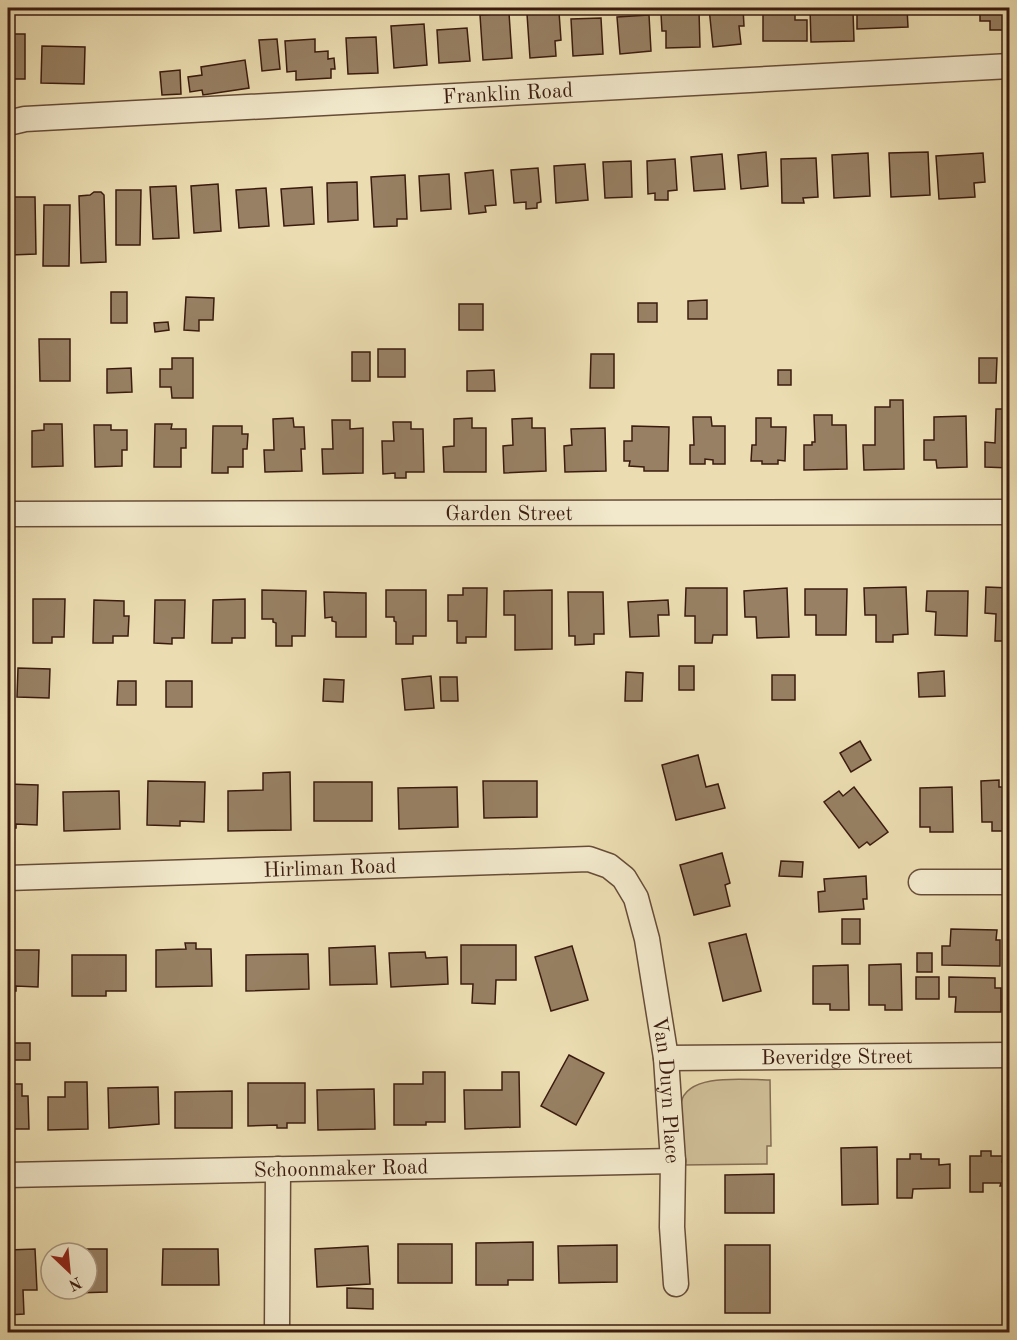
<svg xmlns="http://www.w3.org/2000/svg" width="1017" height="1340" font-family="'Old Standard TT',serif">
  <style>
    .green { fill: #cdbc95; stroke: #846c52; stroke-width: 1.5 }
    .building { fill: #978063; stroke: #3b1b0f; stroke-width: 1.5 }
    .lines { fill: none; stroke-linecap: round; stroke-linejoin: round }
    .street-casing { stroke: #674c38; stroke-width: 27 }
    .street { stroke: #f2e9cc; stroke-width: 24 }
    .labels { text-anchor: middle; stroke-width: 6; stroke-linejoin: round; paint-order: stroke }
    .street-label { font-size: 21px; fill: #3b1b0f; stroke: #f2e9cc }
  </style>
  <rect width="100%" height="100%" fill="#ebddb1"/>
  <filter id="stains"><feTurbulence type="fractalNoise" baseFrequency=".00333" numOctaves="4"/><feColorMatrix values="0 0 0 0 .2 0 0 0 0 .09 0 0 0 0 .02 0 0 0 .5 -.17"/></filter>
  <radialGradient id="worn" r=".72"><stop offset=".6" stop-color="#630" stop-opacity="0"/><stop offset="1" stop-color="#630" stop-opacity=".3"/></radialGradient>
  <path class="green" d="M770,1080L771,1146H767V1164L682,1165C682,1146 678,1121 681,1103C687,1072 747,1080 770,1080Z"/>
  <g class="building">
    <path d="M675,8H686V11H699L700,47L666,48V31H662L661,14L675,13Z"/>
    <path d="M709,8H743L744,26H739L741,44L713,47Z"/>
    <path d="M763,8H795V20H807V41H763Z"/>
    <path d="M810,8H843V11H853L854,41L811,42Z"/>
    <path d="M857,8H907L908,27L857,29Z"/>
    <path d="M970,8H1010V30H990V21H980V12L970,13Z"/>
    <path d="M559,12L561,40L555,41L556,56L530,58L527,14Z"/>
    <path d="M509,13L512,58L483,60L480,15Z"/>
    <path d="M649,15L651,51L620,54L617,17Z"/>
    <path d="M601,18L603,54L573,56L571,19Z"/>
    <path d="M424,24L427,65L394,68L391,26Z"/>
    <path d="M467,28L470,61L439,63L437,30Z"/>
    <rect x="8" y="34" width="17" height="45"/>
    <path d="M376,37L378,73L348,74L346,38Z"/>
    <path d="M277,39L280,69L262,71L259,40Z"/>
    <path d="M315,39V52L328,51V59L334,58L335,69H331V78L296,80V71L287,72L285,41Z"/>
    <path d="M42,46L85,47L84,84L41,83Z"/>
    <path d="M245,60L249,88L203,95L202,90L190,92L188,77L202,75L201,67Z"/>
    <path d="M180,70L181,94L162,95L160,72Z"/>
    <path d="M766,152L768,186L741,189L738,155Z"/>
    <path d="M928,152L930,195L891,197L889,153Z"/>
    <path d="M868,153L870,196L834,198L832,155Z"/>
    <path d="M983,153L985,182L974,183L975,197L939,199L936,156Z"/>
    <path d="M722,154L725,189L694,191L691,157Z"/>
    <path d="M816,158L818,197L803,198L804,203H782L781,159Z"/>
    <path d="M675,159L677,190L668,191V200H655V193L648,194L647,161Z"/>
    <path d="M631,161L632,197L605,198L603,162Z"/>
    <path d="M585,164L588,200L556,203L554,166Z"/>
    <path d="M538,168L541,202L537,203V208L526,209V202L514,203L511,170Z"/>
    <path d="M493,170L496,205L485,206L486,212L469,214L465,173Z"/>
    <path d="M449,174L451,209L421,211L419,176Z"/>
    <path d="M405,175L407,219H397V226L374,227L371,177Z"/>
    <path d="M357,182L358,220L328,222L327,183Z"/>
    <path d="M218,184L221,231L194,233L191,186Z"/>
    <path d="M176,186L179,238L153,239L150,187Z"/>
    <path d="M312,187L314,224L284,226L281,189Z"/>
    <path d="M266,188L269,226L239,228L236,190Z"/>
    <path d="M116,190H141L140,245H116Z"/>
    <path d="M94,192H101L104,195L106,262L81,263L79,196L90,195Z"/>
    <path d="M10,197H35L36,254L11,255Z"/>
    <path d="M44,205H70L69,266H43Z"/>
    <rect x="111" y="292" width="16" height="31"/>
    <path d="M186,297L214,298L213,320H199V331L184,330Z"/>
    <path d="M707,300V319H688V301Z"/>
    <rect x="638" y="303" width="19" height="19"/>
    <rect x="459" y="304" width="24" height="26"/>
    <path d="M168,322L169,330L155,332L154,323Z"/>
    <path d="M39,339H70V381H40Z"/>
    <rect x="378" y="349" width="27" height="28"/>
    <rect x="352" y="352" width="18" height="29"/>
    <path d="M591,354H614V388H590Z"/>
    <path d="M172,358H193V398H172L171,387H160V369H172Z"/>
    <path d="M979,358H997L996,383H979Z"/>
    <path d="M131,368L132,392L107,393V369Z"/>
    <path d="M494,370L495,391H467V371Z"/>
    <rect x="778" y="370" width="13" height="15"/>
    <path d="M890,400H903L904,469L864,470L863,445H875V407H890Z"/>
    <path d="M996,409H1010V468L985,467V442L995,443Z"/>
    <path d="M814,415H832V425H846L847,469L804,470V445H812V442H815Z"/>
    <path d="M966,416L967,467L937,468L936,460H924V440H934V417Z"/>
    <path d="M693,417H711L712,426H725V464H713V460L705,459V464H690V445H694Z"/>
    <path d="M293,418L294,427H304L305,449H301L302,471L265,472L264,450H274L273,419Z"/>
    <path d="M472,418V428H486V472H444L443,447L454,446V419Z"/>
    <path d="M532,418V428H545L546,471L504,473L503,446L513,445L512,419Z"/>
    <path d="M756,418H771V427H786L785,461L778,460V464H762V461H751L752,445H756Z"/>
    <path d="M332,420H350V429L363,428V473L323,474L322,449H333Z"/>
    <path d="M393,422H411V429H423L424,472H406V478H395V473L383,474L382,441H394Z"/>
    <path d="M44,424H62L63,466L32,467V431L44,430Z"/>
    <path d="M155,424H172L171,429H186V448H181V467H154Z"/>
    <path d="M94,425H111V430H127V450H122V466L95,467Z"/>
    <path d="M213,426H242V434H248L247,449H243V467H228V473H212Z"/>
    <path d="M632,426L669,427L668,471H644V467L629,466L630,461H624V441H632Z"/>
    <path d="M605,428L606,471L565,472L564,446L572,445L571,429Z"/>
    <path d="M906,587L908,634L893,635V642H876V615H865L864,588Z"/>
    <path d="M986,587L1010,588V641H995L996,614L985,613Z"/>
    <path d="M463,588H487L486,637H466V643H457V621H448V595H463Z"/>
    <path d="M686,588H727V635H713L712,643H695V616H685Z"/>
    <path d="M787,588L789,637L757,638L756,617H745L744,591Z"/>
    <path d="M805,589H847L846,635H816V615H805Z"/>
    <path d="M262,590L306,591L305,636H292V646H276V623L273,622V619H262Z"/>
    <path d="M386,590H426V636H413V644H396V622L394,621V617H386Z"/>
    <path d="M552,590V649L515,650V615H504V591Z"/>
    <path d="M927,591H968L967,636L935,635L936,612L926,611Z"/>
    <path d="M324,592L366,593V637H336V622L332,621V617L325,618Z"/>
    <path d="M568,592H603L604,634H594V644L575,645V636H569Z"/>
    <path d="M33,599H65L64,637H52V643H33Z"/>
    <path d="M245,599V638H232V643H212L213,600Z"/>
    <path d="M94,600L124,601V616H129L128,636H113V643H93Z"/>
    <path d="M155,600H185L184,638H172V644L154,643Z"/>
    <path d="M668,600L669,615H658L659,636L630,637L628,602Z"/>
    <rect x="679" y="666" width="15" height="24"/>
    <path d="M18,668L50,669L49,698L17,697Z"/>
    <path d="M944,671L945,696L919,697L918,673Z"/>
    <path d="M626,672L643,673L642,701H625Z"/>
    <rect x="772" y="675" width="23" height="25"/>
    <path d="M431,676L434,708L405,710L402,679Z"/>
    <path d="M440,677H457L458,701H441Z"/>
    <path d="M324,679L344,680L343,702L323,701Z"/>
    <path d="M118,681H136V705H117Z"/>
    <rect x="166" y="681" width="26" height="26"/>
    <path d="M860,741L871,760L851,772L840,753Z"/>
    <path d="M698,755L706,787L718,784L725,808L676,820L662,765Z"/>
    <path d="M290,772L291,830L228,831V791L263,790V773Z"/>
    <path d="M999,780V787H1010V831H992V822H982L981,781Z"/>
    <path d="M148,781L205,782L204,822L180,821V826L147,825Z"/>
    <path d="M483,781H537V817L484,818Z"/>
    <rect x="314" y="782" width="58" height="39"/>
    <path d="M8,784L38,785L37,825L16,824V828H8Z"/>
    <path d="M457,787L458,827L399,829L398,788Z"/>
    <path d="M854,787L888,832L870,845L867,842L859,848L824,802L839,791L843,796Z"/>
    <path d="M952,787L953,832H930V827H920V788Z"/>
    <path d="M119,791L120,829L64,831L63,792Z"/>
    <path d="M722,853L730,883L725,885L730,906L694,915L680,865Z"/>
    <path d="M781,861L803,862L802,877L779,876Z"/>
    <path d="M866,876L867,899H863L864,909L819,912L818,892L825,891L824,879Z"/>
    <rect x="842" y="919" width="18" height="25"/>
    <path d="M951,929L997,930L996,940H1000V966L942,965V946H950Z"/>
    <path d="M746,934L761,991L723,1001L709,943Z"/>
    <path d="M185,943H196V949H211L212,986L156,987V950L186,949Z"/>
    <path d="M461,945H516V980H496L495,1004L472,1003L473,984H461Z"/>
    <path d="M375,946L377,984L330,985L329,948Z"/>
    <path d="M572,946L588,1000L551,1011L535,957Z"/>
    <path d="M8,950H39L38,987L16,986V991H8Z"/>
    <path d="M425,952L426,958L447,957L448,984L391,987L389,953Z"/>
    <rect x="917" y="953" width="15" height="19"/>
    <path d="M308,954L309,989L246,991V955Z"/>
    <path d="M72,955H126V991H106V996H72Z"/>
    <path d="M901,964L902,1010H885V1005H869V965Z"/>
    <path d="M848,965L849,1010H830V1004H813V966Z"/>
    <rect x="916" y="977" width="23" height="22"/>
    <path d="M949,977L995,978V988H1001V1012H955L956,997H949Z"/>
    <rect x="8" y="1043" width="22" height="17"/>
    <path d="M569,1055L604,1073L576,1125L541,1106Z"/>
    <path d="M423,1072H445V1122H426V1125H394V1084H423Z"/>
    <path d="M502,1072H519L520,1127L465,1129L464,1090H502Z"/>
    <path d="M65,1082H87L88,1129L48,1130V1097H65Z"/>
    <path d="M248,1083H305V1123H287V1128H277V1125L248,1126Z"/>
    <path d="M8,1084H22V1096H28L29,1129H11V1135H8Z"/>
    <path d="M158,1087L159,1124L109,1128L108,1088Z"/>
    <path d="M374,1089L375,1129L318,1130L317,1090Z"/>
    <path d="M232,1091V1128H175V1092Z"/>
    <path d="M877,1147L878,1204L842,1205L841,1148Z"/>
    <path d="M981,1151H991V1156H1003L1002,1162H1010V1186H1000L1001,1183H983V1192H970V1156H981Z"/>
    <path d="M910,1154H921V1159H939V1165L950,1164V1188L913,1189L912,1198H897V1159H910Z"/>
    <path d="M774,1174V1213H725V1175Z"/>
    <path d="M533,1242V1280H508V1285H476V1243Z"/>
    <rect x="398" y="1244" width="54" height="39"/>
    <path d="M617,1245V1282L559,1283L558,1246Z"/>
    <rect x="725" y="1245" width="45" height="68"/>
    <path d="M368,1246L370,1284L317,1287L315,1249Z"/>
    <path d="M35,1249L37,1290H23L24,1314L8,1315V1250Z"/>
    <path d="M75,1249H107V1292L76,1293V1289H87V1253H75Z"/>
    <path d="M163,1249H218L219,1285H162Z"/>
    <path d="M347,1288L373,1289V1309L347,1308Z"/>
  </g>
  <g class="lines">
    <defs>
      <g id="street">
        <path id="s1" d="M8,123L25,119L1010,66"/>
        <path id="s2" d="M8,514L1010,512"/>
        <path id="s3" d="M8,878L589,859L609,866L624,878L636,898L647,939L666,1058L673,1161L672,1227L676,1284"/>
        <path d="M921,882H1010"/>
        <path id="s4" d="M666,1058L1010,1055"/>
        <path id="s5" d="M8,1175L673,1161"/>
        <path d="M277,1332L278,1169"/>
      </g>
    </defs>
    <use href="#street" class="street-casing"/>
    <use href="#street" class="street"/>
  </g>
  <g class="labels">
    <g class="street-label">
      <text dy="7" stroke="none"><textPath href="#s1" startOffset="501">Franklin Road</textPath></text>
      <text dy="7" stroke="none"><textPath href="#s2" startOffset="501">Garden Street</textPath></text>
      <text dy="7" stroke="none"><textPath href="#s3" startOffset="322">Hirliman Road</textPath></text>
      <text dy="7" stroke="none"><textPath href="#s4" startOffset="171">Beveridge Street</textPath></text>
      <text dy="7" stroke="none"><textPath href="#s3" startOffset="840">Van Duyn Place</textPath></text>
      <text dy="7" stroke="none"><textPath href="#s5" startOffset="333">Schoonmaker Road</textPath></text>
    </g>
  </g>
  <rect width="1017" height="1340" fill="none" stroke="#ebddb1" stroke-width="30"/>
  <rect x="9" y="9" width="999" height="1322" fill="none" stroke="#3b1b0f" stroke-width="3"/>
  <rect x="15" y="15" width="987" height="1310" fill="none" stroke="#3b1b0f" stroke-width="1.5"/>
  <g transform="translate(69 1271) rotate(154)"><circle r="28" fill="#f2e9cc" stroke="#a99780" stroke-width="1.5"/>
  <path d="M0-4.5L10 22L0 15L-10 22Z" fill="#8f2418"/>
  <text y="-9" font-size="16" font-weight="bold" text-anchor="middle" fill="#3b1b0f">N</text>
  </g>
  <rect width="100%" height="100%" filter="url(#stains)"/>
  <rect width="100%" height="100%" fill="url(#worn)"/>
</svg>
